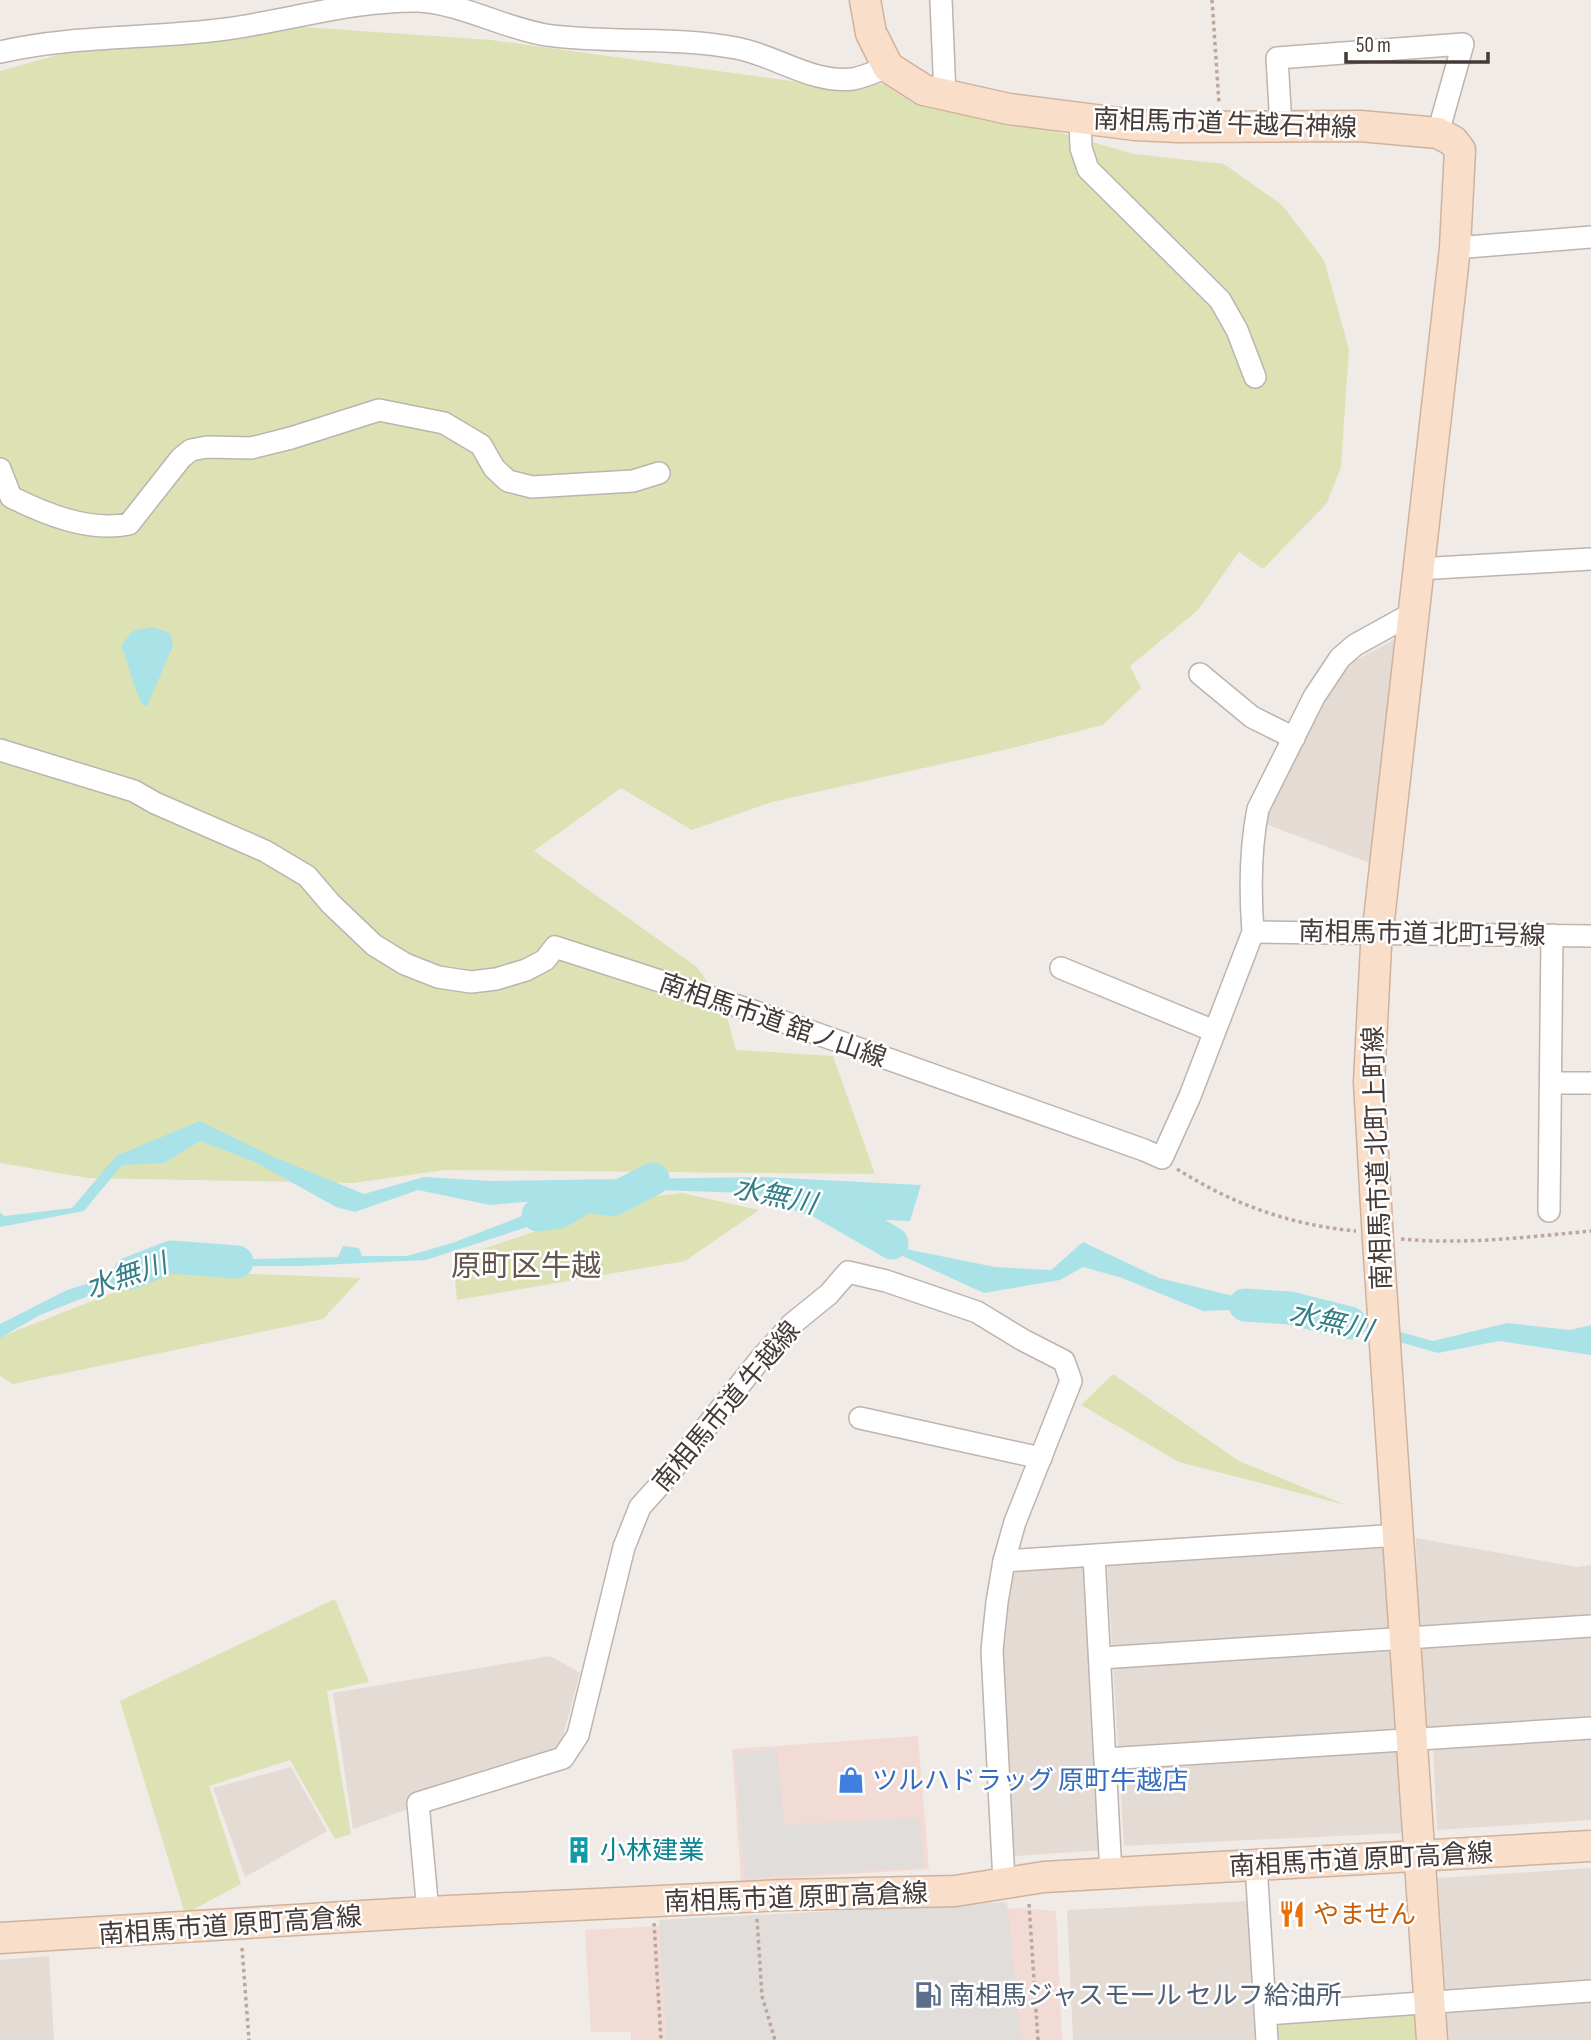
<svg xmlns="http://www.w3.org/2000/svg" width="1591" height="2040" font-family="'Sofia Sans Condensed','Noto Sans JP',sans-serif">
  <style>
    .residential { fill: #e5dbd5 }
    .commercial { fill: #f1dbd4 }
    .green { fill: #dce2b4 }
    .parking { fill: #e0dddb }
    .water { fill: #a9e3e8 }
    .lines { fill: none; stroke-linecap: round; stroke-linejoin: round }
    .river { stroke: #a9e3e8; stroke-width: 33 }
    .street-casing { stroke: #bfb3ad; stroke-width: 24 }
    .secondary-casing { stroke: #cfb29d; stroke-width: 33 }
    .path { stroke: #bca79d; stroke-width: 3.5; stroke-dasharray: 3.5 3.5; stroke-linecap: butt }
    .street { stroke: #fff; stroke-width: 21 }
    .secondary { stroke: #f9deca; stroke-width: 30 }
    .labels { text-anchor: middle; stroke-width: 5; stroke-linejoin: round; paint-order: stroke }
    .street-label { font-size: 26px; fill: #443a37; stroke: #fff }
    .shop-label { font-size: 26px; fill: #366cbe; stroke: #fff; text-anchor: start }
    .culture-label { font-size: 26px; fill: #0d838f; stroke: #fff; text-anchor: start }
    .food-label { font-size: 26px; fill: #c56008; stroke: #fff; text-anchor: start }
    .service-label { font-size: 26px; fill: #4e5e75; stroke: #fff; text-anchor: start }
    .water-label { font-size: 28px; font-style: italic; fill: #337e87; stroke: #fff }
    .quarter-label { font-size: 30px; fill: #65554f; stroke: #fff }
  </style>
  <rect width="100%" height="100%" fill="#f1ebe7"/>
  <g class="residential">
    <path d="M1398,638L1370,863L1260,822L1300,739L1342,667Z"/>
    <path d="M1416,1538L1577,1567L1591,1565V1716L1420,1729Z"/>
    <path d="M1384,1544L1402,1833L1124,1846L1107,1565Z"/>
    <path d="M1090,1566L1103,1850L1015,1856L999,1636L1006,1570Z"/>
    <path d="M550,1656L580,1673L558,1754L353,1829L333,1693Z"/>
    <path d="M1591,1736V1820L1437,1830L1433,1746Z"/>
    <path d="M291,1767L327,1831L245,1877L213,1788Z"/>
    <path d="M1591,1868V2040H1448L1438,1878Z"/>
    <path d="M1249,1901L1255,2040H1073L1067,1910Z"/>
    <path d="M49,1956L54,2040H0V1960Z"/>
  </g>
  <g class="commercial">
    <path d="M918,1736L929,1869L741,1881L732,1749Z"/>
    <path d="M1021,1908L1056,1911L1062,2040H631V2032H591L585,1930Z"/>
  </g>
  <g class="green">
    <path d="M162,26H289L491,40L814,84L837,86L884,84L913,103L1026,123L1134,154L1224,164L1282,205L1324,260L1349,349L1341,467L1327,503L1263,569L1239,552L1198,610L1130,666L1141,688L1103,725L1004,750L772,802L692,830L621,788L534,851L697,967L724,1006L736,1050L833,1056L875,1174L444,1170L354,1183L88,1178L0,1163V71Z"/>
    <path d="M682,1193L759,1210L685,1261L457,1300L453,1259L631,1199Z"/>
    <path d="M169,1271L361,1278L323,1319L13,1384L0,1376V1337Z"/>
    <path d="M1113,1374L1239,1461L1346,1505L1179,1462L1081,1405Z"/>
    <path d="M335,1599L369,1682L327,1691L351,1834L335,1839L290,1760L209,1786L241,1884L185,1914L120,1701Z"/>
    <path d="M1415,2015L1416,2040H1277V2024Z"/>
  </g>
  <g class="parking">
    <path d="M777,1749L784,1825L920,1818L924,1867L745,1878L735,1753Z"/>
    <path d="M1007,1902L1021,2040H667L659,1920Z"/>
  </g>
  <g class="water">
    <path d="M152,627L170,633L173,646L147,706L142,704C133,686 129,665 121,645L133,631Z"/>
    <path d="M200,1121L269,1155L364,1194L424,1177L491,1181L763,1177L921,1185L910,1221L860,1219L901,1248L995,1267L1051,1270L1083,1242L1159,1278L1242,1298L1310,1307L1433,1341L1507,1323L1570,1330L1591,1325V1355L1499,1341L1438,1353L1304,1315L1309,1307L1203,1311L1122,1278L1083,1267L1060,1280L984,1293L870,1241L850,1217L749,1193L654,1190L638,1191L426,1260L302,1266H165L40,1315L0,1338V1324L67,1290L171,1257L211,1260L338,1257L343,1246L359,1248L362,1256H407L452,1243L556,1203L579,1201L585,1204L619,1194L490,1205L418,1190L355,1212L336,1207L253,1161L200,1141L164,1163L122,1165L84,1211L0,1227V1212L4,1216L72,1208L116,1156Z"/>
  </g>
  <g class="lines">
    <g class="river">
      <path d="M804,1197L814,1198L892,1243"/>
      <path d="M538,1215L559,1212L587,1196L612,1200L653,1179"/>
      <path d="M130,1273L171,1257L237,1262"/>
      <path d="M1245,1305L1290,1308L1350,1323"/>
    </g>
    <defs>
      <g id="street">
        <path d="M941,0L945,95"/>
        <path d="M0,52C73,35 152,39 226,29C291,20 353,0 419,1C464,4 503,28 546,35C609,44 674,36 736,48C775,55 812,84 853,79C864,77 877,71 888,67"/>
        <path d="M1080,119L1081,148L1088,169L1220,300L1237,330L1255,377"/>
        <path d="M1281,126L1277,58L1463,44L1438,133"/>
        <path d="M1455,248L1591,237"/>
        <path d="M0,469L11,497C47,515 90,532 129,524L181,458L191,450L207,447L251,448L291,438L379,410L444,423L481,445L494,468L508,481L532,487L633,481L659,473"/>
        <path d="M1418,569L1591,559"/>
        <path d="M1200,674L1252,717L1294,738"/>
        <path d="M0,750L134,791L155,803L265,851L307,876L331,904L374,945L405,964L438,977L471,982L496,979L526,970L545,960L555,947L756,1012L1144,1150L1162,1158L1190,1096L1253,932C1250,892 1250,849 1258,809L1314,697L1340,658L1355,645L1413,613"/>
        <path d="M1253,932L1591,936"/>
        <path d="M1061,968L1214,1031"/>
        <path d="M1552,1083H1591"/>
        <path d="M1549,1211L1552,935"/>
        <path d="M860,1418L1041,1458"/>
        <path d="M1094,1556L1111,1874"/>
        <path d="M1004,1561L1399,1535"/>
        <path d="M1101,1658L1591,1626"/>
        <path d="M1106,1759L1591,1728"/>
        <path d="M1256,1865L1267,2040"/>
        <path d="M428,1912L418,1803L563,1758L578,1735L624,1547L640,1507L665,1479L762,1357L792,1324L829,1294L848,1272L886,1281L977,1312L1023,1340L1064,1361L1071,1381L1015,1522L1004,1561L997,1602L992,1650L1004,1882"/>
        <path d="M1266,2014L1591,1991"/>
      </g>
      <g id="secondary">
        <path d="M865,0L871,33L888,67L924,90L1009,109L1135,125L1178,127L1360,126L1438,133L1453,141L1460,150L1455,248L1376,946L1369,1082L1378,1241L1432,2040"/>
        <path d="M0,1938L428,1912L785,1895L955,1891L1044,1877L1591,1846"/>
      </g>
    </defs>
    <use href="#street" class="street-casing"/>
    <use href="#secondary" class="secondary-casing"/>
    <g class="path">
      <path d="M1212,0L1219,103"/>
      <path d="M1177,1169C1232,1204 1290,1225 1356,1231"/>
      <path d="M1401,1239C1464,1245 1528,1237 1591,1231"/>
      <path d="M1029,1904L1038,2040"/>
      <path d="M757,1919L762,1996L775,2040"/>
      <path d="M654,1923L661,2040"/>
      <path d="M242,1948L249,2040"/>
    </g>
    <use href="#street" class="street"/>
    <use href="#secondary" class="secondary"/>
  </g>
  <defs>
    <symbol id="shop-bare" viewBox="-9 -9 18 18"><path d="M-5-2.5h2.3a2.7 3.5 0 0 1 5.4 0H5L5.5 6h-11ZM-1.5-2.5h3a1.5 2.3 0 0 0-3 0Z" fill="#3f7fe0" stroke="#fff" stroke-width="2.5" paint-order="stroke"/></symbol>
    <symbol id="building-bare" viewBox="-9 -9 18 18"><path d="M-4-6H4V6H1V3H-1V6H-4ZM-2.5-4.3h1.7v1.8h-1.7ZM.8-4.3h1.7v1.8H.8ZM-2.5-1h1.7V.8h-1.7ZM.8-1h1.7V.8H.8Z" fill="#0f9aa8" stroke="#fff" stroke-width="2.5" paint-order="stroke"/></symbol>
    <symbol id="restaurant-bare" viewBox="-9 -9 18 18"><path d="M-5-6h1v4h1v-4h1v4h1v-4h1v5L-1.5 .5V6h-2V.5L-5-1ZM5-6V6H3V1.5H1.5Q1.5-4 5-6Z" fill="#e8710a" stroke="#fff" stroke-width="2.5" paint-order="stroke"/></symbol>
    <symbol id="fuel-bare" viewBox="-9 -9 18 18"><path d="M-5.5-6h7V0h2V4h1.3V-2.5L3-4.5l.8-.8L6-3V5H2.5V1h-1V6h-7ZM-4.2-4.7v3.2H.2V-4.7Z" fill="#5c6f8a" stroke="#fff" stroke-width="2.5" paint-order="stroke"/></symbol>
  </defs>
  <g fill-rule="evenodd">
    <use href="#shop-bare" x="832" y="1761" width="38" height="38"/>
    <use href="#building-bare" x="560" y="1831" width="38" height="38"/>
    <use href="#restaurant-bare" x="1273" y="1895" width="38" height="38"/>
    <use href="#fuel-bare" x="909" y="1976" width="38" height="38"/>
  </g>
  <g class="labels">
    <g class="street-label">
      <text transform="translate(1225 123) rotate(2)" y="9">南相馬市道 牛越石神線</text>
      <text transform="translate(1422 933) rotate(1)" y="9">南相馬市道 北町1号線</text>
      <text transform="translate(773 1020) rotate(19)" y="9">南相馬市道 舘ノ山線</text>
      <text transform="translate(1377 1158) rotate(-92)" y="9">南相馬市道 北町上町線</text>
      <text transform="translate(726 1406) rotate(-50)" y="9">南相馬市道 牛越線</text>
      <text transform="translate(1361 1859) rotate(-3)" y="9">南相馬市道 原町高倉線</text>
      <text transform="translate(796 1897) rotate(-2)" y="9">南相馬市道 原町高倉線</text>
      <text transform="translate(230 1925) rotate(-4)" y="9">南相馬市道 原町高倉線</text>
    </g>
    <g class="shop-label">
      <text x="872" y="1789">ツルハドラッグ 原町牛越店</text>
    </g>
    <g class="culture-label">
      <text x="600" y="1859">小林建業</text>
    </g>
    <g class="food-label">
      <text x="1313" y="1923">やません</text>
    </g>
    <g class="service-label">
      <text x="949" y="2004">南相馬ジャスモール セルフ給油所</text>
    </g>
    <g class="water-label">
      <text transform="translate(775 1195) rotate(12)" y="10">水無川</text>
      <text transform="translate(126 1275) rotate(-19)" y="10">水無川</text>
      <text transform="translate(1331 1321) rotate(13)" y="10">水無川</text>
    </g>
    <g class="quarter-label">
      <text x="526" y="1276">原町区牛越</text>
    </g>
  </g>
  <path d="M1346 52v10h142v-10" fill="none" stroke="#443a37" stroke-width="3.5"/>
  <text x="1356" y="52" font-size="21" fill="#443a37" stroke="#ffffff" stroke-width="5" paint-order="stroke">50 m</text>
</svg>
